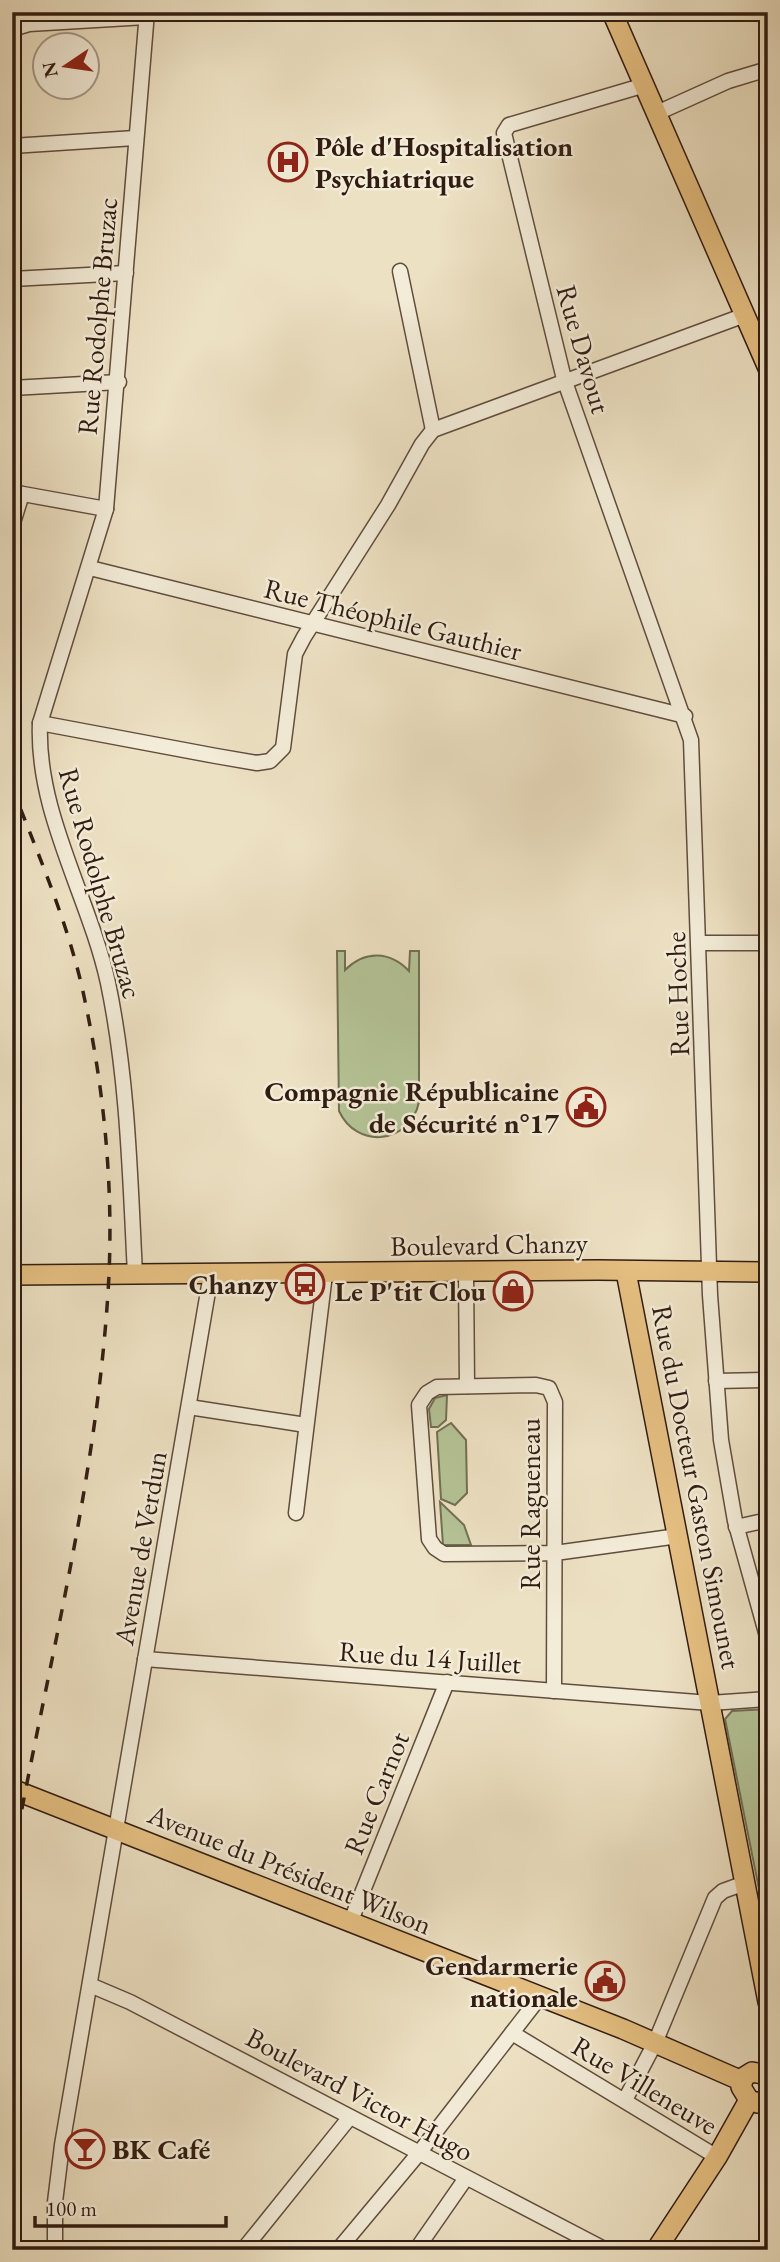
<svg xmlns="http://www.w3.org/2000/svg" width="780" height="2262" font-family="'EB Garamond',serif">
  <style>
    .green { fill: #b4c396; stroke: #727054; stroke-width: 2 }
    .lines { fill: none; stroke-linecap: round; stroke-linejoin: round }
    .minor-casing { stroke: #604d3e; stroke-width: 17 }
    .major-casing { stroke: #311c12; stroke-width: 22 }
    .minor { stroke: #f3ecd8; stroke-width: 14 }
    .major { stroke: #e6c082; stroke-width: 19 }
    .rail { stroke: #311c12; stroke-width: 3.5; stroke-dasharray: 12 12; stroke-linecap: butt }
    .labels { text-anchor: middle; stroke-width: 5; stroke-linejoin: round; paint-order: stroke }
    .poi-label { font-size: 28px; font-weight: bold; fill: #311c12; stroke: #f3ecd8; text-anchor: end }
    .street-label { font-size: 28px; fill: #311c12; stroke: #f3ecd8 }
  </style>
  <rect width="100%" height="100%" fill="#ede1c3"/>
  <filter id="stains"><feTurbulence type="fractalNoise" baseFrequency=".00286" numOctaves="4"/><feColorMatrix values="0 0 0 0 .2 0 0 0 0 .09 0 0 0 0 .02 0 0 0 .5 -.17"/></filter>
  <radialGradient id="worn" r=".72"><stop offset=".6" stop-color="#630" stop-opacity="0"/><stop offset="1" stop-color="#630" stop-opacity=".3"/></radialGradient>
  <g class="green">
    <path d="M337,951H345V970C365,950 390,951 409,971L410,951H419V1102C410,1144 357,1150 339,1111Z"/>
    <path d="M447,1395L446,1420L438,1427H431L429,1409L435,1398Z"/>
    <path d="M451,1423L466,1440L467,1493L455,1505L441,1499L437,1432Z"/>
    <path d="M440,1502L464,1525L471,1545H443Z"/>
    <path d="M768,1709V1934L725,1719L732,1711Z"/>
  </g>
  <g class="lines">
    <defs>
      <g id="minor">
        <path d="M12,29L29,24L146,17"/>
        <path d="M645,85L509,125L504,133L564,379L691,740L710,1295L721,1440L735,1521L768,1640"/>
        <path d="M657,113L728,81L768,69"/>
        <path d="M12,146L135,138"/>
        <path d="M400,271L433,430"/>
        <path d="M12,279L126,273"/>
        <path d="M12,388L119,382"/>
        <path d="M12,492L106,509"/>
        <path d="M12,526L22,494"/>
        <path d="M90,568L685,716"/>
        <path d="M40,723L216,756L257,763L270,761L283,748L295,654L304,637L388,505L422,444L433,430L745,315"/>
        <path d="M699,943H768"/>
        <path d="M466,1273L467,1386"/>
        <path d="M135,1274C130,1176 128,1079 108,983C89,896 36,813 40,723L106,509L147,12"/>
        <path d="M716,1381L768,1380"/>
        <path d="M189,1407L306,1425"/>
        <path d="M296,1513L325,1274"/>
        <path d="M736,1527L768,1520"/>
        <path d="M145,1659L710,1703L768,1699"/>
        <path d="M554,1691L555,1402L549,1388L536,1385L437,1387L427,1393L419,1405L429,1539L435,1548L444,1554L555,1553L678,1536"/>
        <path d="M350,1923L447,1682"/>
        <path d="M90,1985L130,2002L606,2250"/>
        <path d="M512,2033L717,2157"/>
        <path d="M625,2100L655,2043L715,1898L723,1891L745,1883"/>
        <path d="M55,2250V2202L62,2145L211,1274"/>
        <path d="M243,2250L350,2117"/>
        <path d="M338,2250L419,2153L539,1998"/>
        <path d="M416,2250L466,2178"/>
      </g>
      <g id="major">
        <path d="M612,12L768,368"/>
        <path d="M626,1272L768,2002"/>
        <path d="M12,1275L598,1270L768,1272"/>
        <path d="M12,1789L623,2029L742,2081"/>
        <path d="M768,2075L752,2072L744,2077L741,2087L749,2100L758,2103L768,2098"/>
        <path d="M656,2250L717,2157L749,2100"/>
      </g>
    </defs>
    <use href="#minor" class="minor-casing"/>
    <use href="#major" class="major-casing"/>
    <use href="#minor" class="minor"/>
    <use href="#major" class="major"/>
    <path class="rail" d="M12,787C39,857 70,927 85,1001C104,1090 113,1183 109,1275C99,1473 47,1667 12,1862"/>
  </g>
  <defs>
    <symbol id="hospital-ring" viewBox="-11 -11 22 22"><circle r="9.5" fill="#f3ecd8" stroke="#8f2418" stroke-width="1.5"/><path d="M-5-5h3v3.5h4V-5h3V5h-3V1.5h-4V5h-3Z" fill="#8f2418"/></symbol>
    <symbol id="civic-ring" viewBox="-11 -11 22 22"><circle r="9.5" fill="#f3ecd8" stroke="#8f2418" stroke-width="1.5"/><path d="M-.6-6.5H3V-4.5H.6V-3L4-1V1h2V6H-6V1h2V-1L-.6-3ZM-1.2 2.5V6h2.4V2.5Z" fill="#8f2418"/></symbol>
    <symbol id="bus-ring" viewBox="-11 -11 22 22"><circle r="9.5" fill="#f3ecd8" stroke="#8f2418" stroke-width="1.5"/><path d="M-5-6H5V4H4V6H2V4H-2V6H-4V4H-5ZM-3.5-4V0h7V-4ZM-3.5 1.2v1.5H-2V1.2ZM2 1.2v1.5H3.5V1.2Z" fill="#8f2418"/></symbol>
    <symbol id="shop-ring" viewBox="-11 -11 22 22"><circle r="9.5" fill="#f3ecd8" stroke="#8f2418" stroke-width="1.5"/><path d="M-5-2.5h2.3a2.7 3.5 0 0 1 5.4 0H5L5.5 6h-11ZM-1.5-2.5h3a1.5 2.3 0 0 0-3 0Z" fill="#8f2418"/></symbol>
    <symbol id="bar-ring" viewBox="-11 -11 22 22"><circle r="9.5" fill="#f3ecd8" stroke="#8f2418" stroke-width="1.5"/><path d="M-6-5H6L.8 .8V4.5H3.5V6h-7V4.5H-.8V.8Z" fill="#8f2418"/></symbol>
  </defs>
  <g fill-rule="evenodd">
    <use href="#hospital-ring" x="266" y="140" width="44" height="44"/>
    <use href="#civic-ring" x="564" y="1085" width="44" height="44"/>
    <use href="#bus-ring" x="283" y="1262" width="44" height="44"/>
    <use href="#shop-ring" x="491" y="1269" width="44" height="44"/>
    <use href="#civic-ring" x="583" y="1959" width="44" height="44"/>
    <use href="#bar-ring" x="63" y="2127" width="44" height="44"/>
  </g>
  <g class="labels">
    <g class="poi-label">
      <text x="315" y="156" text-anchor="start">Pôle d'Hospitalisation<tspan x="315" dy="32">Psychiatrique</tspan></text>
      <text x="559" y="1101">Compagnie Républicaine<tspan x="559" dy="32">de Sécurité n°17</tspan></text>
      <text x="278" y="1294">Chanzy</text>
      <text x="486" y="1301">Le P'tit Clou</text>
      <text x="578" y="1975">Gendarmerie<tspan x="578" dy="32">nationale</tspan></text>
      <text x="112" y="2159" text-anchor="start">BK Café</text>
    </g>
    <g class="street-label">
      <text transform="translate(97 316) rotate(-85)" y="10">Rue Rodolphe Bruzac</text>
      <text transform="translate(584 349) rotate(74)" y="10">Rue Davout</text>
      <text transform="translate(393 619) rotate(14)" y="10">Rue Théophile Gauthier</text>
      <text transform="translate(101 883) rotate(74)" y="10">Rue Rodolphe Bruzac</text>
      <text transform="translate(677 994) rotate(-92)" y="10">Rue Hoche</text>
      <text transform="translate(489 1244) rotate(-1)" y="10">Boulevard Chanzy</text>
      <text transform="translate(697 1487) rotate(79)" y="10">Rue du Docteur Gaston Simounet</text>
      <text transform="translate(530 1504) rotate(-90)" y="10">Rue Ragueneau</text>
      <text transform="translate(140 1548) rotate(-80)" y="10">Avenue de Verdun</text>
      <text transform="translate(430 1657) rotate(4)" y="10">Rue du 14 Juillet</text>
      <text transform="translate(376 1793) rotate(-68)" y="10">Rue Carnot</text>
      <text transform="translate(290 1869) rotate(22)" y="10">Avenue du Président Wilson</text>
      <text transform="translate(645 2085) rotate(31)" y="10">Rue Villeneuve</text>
      <text transform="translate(360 2094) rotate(28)" y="10">Boulevard Victor Hugo</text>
    </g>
  </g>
  <rect width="780" height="2262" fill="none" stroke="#ede1c3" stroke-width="42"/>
  <rect x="14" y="14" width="752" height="2234" fill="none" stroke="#311c12" stroke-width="3.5"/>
  <rect x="21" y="21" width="738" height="2220" fill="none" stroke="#311c12" stroke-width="2"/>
  <g transform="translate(66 66) rotate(257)"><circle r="33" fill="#f3ecd8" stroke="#a59989" stroke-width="2"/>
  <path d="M0-5L12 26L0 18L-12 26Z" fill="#8f2418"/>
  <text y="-10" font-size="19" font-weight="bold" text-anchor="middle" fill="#311c12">N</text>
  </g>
  <path d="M35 2216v10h191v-10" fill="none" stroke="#311c12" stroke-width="3.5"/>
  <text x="46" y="2216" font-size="21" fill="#311c12" stroke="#f3ecd8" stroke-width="5" paint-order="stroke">100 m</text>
  <rect width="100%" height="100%" filter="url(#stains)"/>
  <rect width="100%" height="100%" fill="url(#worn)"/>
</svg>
